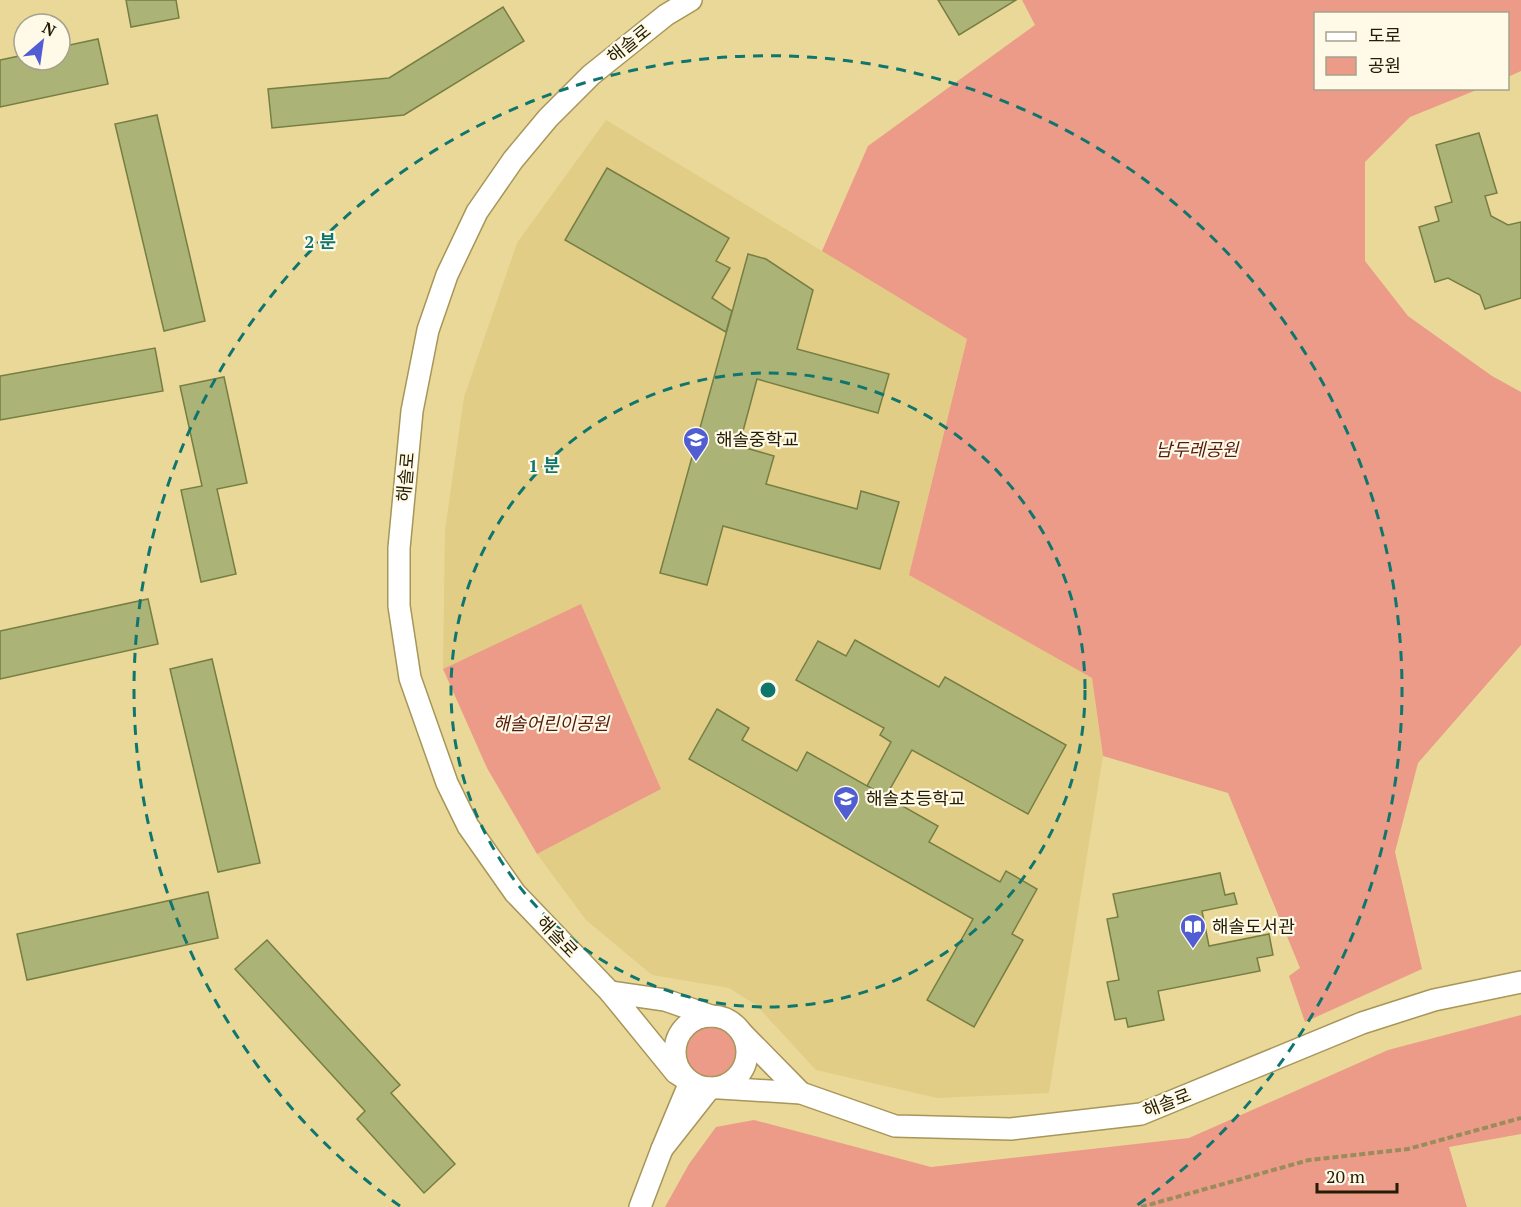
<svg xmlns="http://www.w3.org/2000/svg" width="1521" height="1207" font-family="'PT Serif','Noto Sans KR',serif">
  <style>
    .built { fill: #e1cd86 }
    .green { fill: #eb9b87 }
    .building { fill: #acb376; stroke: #777e42; stroke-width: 1.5 }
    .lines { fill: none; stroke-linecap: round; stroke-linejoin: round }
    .minor-casing { stroke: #a79659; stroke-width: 24 }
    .path { stroke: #9a8c5d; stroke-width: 4; stroke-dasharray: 6 3; stroke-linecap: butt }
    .minor { stroke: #fff; stroke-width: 21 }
    .ring { fill: none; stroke: #0f766e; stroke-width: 3; stroke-dasharray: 10 8 }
    .labels { text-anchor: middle; stroke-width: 4.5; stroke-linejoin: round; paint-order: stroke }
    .street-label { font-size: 18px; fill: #241d04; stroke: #fffae7 }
    .poi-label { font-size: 18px; fill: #241d04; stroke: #fffae7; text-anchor: start }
    .park-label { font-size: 18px; font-style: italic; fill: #551a0d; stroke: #fffae7 }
    .centre { fill: #0f766e; stroke: #fffae7; stroke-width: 3 }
    .ring-label { font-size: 18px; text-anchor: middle; font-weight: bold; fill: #0f766e; stroke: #fffae7; stroke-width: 4.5; stroke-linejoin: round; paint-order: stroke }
  </style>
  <rect width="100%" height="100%" fill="#ead899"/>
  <path class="built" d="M606,120L967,339L909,575L1092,678L1103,756L1049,1093L937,1098L816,1070L756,1005L729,988L652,975L586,920L537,854L661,789L581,605L443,669L445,530L464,397L517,243Z"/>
  <g class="green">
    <path d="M1022,0H1521V71L1508,77V14H1316V88L1479,89L1410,117L1365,162V261L1408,316L1492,376L1521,392V645L1418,763L1395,852L1422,969L1305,1022L1289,976L1300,968L1228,793L1103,756L1092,678L909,575L967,339L822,251L868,146L1035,25Z"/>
    <path d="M581,604L661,789L537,854L487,768L443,669Z"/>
    <path d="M1521,1015V1134L1449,1147L1467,1207H665L689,1164L716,1127L754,1120L931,1167L1189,1138L1388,1050Z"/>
    <circle cx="711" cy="1052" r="26"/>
  </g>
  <g class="building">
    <path d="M126,0H176L179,18L131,27Z"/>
    <path d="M938,0H1016L959,35Z"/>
    <path d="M503,7L524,41L404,115L272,128L268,89L389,78Z"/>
    <path d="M98,39L108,84L0,107V60L24,55V60H60V47Z"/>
    <path d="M157,115L205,321L164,331L115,124Z"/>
    <path d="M1479,133L1497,193L1485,196L1491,216L1508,225L1521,222V298L1485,309L1480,295L1448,278L1435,282L1419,227L1439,221L1435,207L1452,202L1436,145Z"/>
    <path d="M607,168L729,238L716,261L730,268L712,298L732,311L726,332L565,240Z"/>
    <path d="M748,254L766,259L813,290L797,349L889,374L878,413L757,379L739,446L774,456L766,484L857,509L861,491L899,502L880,569L723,526L707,585L660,573Z"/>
    <path d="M155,348L163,391L0,420V376Z"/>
    <path d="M224,377L247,483L217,489L236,574L201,582L181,490L202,486L180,386Z"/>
    <path d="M148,599L158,644L0,679V631Z"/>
    <path d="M855,640L939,687L945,677L1066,745L1028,814L912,750L886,796L867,786L891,742L880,735L884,728L796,680L818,641L846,656Z"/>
    <path d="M212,659L260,863L218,872L170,669Z"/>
    <path d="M717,709L749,728L742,740L797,771L807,752L938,826L929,842L1000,882L1006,871L1037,889L1012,934L1023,940L974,1027L927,1000L973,919L689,759Z"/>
    <path d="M1220,873L1225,895L1234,893L1237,904L1202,911L1209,946L1269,934L1273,955L1257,958L1260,971L1158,991L1164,1020L1128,1027L1126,1018L1115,1020L1107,982L1119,980L1107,919L1118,917L1113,894Z"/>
    <path d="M208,892L218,938L27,980L17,934Z"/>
    <path d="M267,940L400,1085L391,1093L455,1164L424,1193L357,1119L365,1111L235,969Z"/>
  </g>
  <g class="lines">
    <defs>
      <g id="minor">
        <path d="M610,992L515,893L468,826L447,783L410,678L399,606V548L412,411L428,330L447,275L477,212L513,160L548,118L591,75L666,15L691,0"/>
        <circle cx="711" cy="1052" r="36"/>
        <path d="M742,1033L801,1093"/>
        <path d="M710,1088L662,1149L690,1082L676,1073L610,992L665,1000L711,1016"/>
        <path d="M720,1088L801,1093L895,1126L1011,1129L1141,1114L1362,1023L1434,1000L1521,982"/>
        <path d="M640,1207L662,1149"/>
      </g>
    </defs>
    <use href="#minor" class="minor-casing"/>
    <path class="path" d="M1141,1207L1309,1160L1408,1149L1521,1118"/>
    <use href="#minor" class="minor"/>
  </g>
  <g class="ring">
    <circle cx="768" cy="690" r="317"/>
    <path d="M400 1206A634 634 0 1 1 1136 1206"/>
  </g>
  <defs>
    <symbol id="school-pin" viewBox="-11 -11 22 30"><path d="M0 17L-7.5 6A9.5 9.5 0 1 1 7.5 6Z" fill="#505dd3" stroke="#fffae7"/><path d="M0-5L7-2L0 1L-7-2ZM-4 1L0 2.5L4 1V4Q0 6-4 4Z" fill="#fff"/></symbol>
    <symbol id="library-pin" viewBox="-11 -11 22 30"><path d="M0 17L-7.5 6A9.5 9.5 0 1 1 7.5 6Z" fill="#505dd3" stroke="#fffae7"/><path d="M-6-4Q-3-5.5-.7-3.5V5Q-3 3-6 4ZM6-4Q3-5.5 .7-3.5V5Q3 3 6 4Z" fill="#fff"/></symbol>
  </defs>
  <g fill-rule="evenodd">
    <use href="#school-pin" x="681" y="425" width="30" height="40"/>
    <use href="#school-pin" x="831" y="784" width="30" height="40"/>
    <use href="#library-pin" x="1178" y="912" width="30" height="40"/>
  </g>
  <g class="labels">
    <g class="street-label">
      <text transform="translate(629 44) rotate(-39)" y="6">해솔로</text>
      <text transform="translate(406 477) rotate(-85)" y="6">해솔로</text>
      <text transform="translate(557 937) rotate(46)" y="6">해솔로</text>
      <text transform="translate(1167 1103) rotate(-21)" y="6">해솔로</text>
    </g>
    <g class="poi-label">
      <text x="716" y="446">해솔중학교</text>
      <text x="866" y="805">해솔초등학교</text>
      <text x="1212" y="933">해솔도서관</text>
    </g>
    <g class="park-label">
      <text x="1197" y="456">남두레공원</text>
      <text x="551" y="730">해솔어린이공원</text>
    </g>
  </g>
  <circle cx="768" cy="690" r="9" class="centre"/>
  <g class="ring-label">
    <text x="320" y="248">2 분</text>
    <text x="544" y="472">1 분</text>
  </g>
  <rect x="1314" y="12" width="195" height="78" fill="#fffae7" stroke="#a7a28c" stroke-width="1.5"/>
  <rect x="1326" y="32" width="30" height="9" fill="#ffffff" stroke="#a7a28c" stroke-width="1.5"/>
  <text x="1368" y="42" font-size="18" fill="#241d04">도로</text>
  <rect x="1326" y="57" width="30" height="18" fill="#eb9b87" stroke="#a7a28c" stroke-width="1.5"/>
  <text x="1368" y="72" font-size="18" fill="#241d04">공원</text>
  <g transform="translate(42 42) rotate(29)"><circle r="28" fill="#fffae7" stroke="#a7a28c" stroke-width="1.5"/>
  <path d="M0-4.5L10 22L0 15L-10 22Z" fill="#505dd3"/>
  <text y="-9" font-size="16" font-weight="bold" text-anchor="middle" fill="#241d04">N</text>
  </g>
  <path d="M1317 1183v9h80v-9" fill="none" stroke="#241d04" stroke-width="3"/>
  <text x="1326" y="1183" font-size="18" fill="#241d04" stroke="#fffae7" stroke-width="4.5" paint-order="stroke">20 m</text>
</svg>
